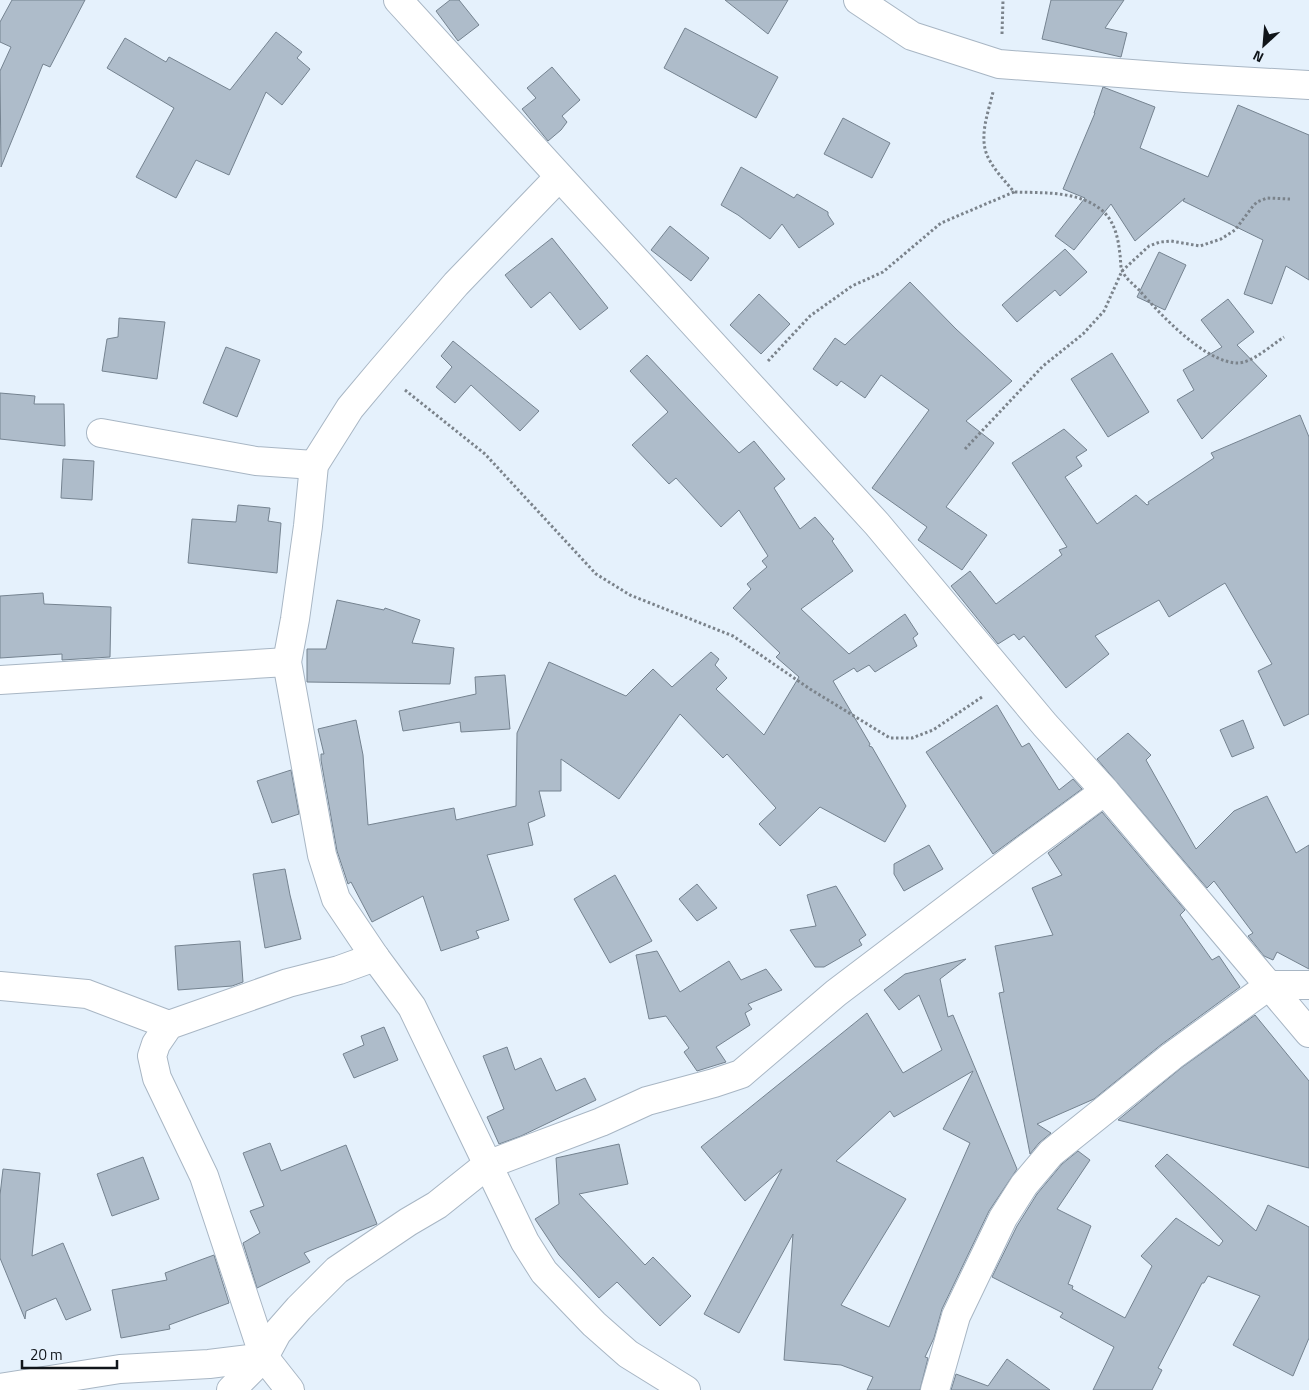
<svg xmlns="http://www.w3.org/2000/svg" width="1309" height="1390" font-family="'Titillium Web',sans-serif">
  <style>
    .building { fill: #aebcca; stroke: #758390; fill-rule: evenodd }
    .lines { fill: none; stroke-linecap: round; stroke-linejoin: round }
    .street-casing { stroke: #a8b6c4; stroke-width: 30 }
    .path { stroke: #7b838b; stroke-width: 3; stroke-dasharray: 2.5 2.5; stroke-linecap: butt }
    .street { stroke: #fff; stroke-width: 28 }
  </style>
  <rect width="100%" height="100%" fill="#e5f1fc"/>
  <g class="building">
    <path d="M12,0H85L50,67L43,64L1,167L0,71L11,47L0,42V22Z"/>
    <path d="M450,0H459L479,25L458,41L436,11Z"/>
    <path d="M725,0H788L768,34Z"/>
    <path d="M1051,0H1124L1105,28L1127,33L1121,57L1042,39Z"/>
    <path d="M685,28L778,77L756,118L664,68Z"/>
    <path d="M276,32L302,52L297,58L310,69L282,105L266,92L229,175L196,160L176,198L136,177L174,108L107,68L125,38L166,62L169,57L230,90Z"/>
    <path d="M552,67L580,100L562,116L567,122L561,130L548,141L522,109L536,98L527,88Z"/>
    <path d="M1103,87L1155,107L1140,148L1208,177L1238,105L1309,135V280L1286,266L1272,304L1244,294L1263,240L1183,201L1185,198L1135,241L1111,204L1074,250L1055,236L1085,198L1063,189L1095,113H1094Z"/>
    <path d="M843,118L890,143L872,178L824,154Z"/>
    <path d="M741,167L794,198L797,194L828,212V215L834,224L799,248L782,224L770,239L738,215L721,205Z"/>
    <path d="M670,226L709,258L691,281L651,250Z"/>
    <path d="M552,238L608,308L580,330L550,292L531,308L505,275Z"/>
    <path d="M1065,249L1087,272L1060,296L1055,290L1017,322L1002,305Z"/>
    <path d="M1159,252L1186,265L1165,310L1137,297Z"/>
    <path d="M910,282L956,329L1012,381L966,421L994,443L946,507L987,535L962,570L918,540L927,527L872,488L929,410L881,375L865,398L841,381L837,386L813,369L835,338L845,345Z"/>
    <path d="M759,294L790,324L761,354L730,325Z"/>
    <path d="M1228,299L1254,332L1237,345L1267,376L1202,439L1177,400L1194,390L1183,370L1222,347L1201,320Z"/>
    <path d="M119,318L165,322L157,379L102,371L107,339L118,337Z"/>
    <path d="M453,341L539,411L520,431L471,385L455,403L436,387L452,367L441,356Z"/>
    <path d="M226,347L260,360L237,417L203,403Z"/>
    <path d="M1112,353L1149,412L1108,437L1071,379Z"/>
    <path d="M647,355L739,453L754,441L785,479L774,488L800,529L815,517L834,539L832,541L853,571L801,609L849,654L905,614L918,634L913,638L917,646L875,672L869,665L857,672L854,668L833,681L870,744L869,746L872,747L906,806L885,842L820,807L780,846L759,824L776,808L727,754L723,758L680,714L619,799L561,759V791H539L545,816L528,823L533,845L487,855L509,920L476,931L479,938L441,951L423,896L372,922L351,882L348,884L337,851L321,760V754H324L318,729L356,720L363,755L368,825L454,808L456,820L516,806L517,733L549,662L626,696L653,669L672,687L711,652L719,659L715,665L727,678L716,689L764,735L799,677L776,657L780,653L733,608L751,589L747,584L767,567L762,561L768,556L739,510L721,527L676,478L669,484L632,445L668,412L630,371Z"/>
    <path d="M0,393L35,396L34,404H64L65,446L0,439Z"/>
    <path d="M1300,415L1309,437V714L1284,726L1258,671L1272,664L1225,583L1169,617L1159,600L1095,636L1109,654L1066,688L1024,636L1019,640L1014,634L998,644L951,586L970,571L996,604L1062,555L1059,550L1067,547L1012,463L1064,429L1087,450L1076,457L1082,466L1065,477L1097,524L1136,495L1147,505L1149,504L1148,502L1214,458L1211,453Z"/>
    <path d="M63,459L94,461L92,500L61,498Z"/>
    <path d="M238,505L270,508L268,521L281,523L277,573L188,563L192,519L236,522Z"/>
    <path d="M43,593L44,604L111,607L110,657L62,660V654L0,658V596Z"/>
    <path d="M337,600L384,610L385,608L420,620L412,643L454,648L450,684L307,682V649H326Z"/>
    <path d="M505,675L510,729L461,732L460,722L403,731L399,711L476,694L475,677Z"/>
    <path d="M997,705L1022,747L1029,743L1059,790L1073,779L1082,789L993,854L926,752Z"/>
    <path d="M1243,720L1254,748L1232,757L1220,730Z"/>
    <path d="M1128,733L1151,755L1146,760L1196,849L1234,811L1267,796L1296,853L1309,845V969L1277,952L1273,960L1264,956L1248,936L1253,933L1214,881L1207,888L1097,759Z"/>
    <path d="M291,770L299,814L272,823L257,781Z"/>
    <path d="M1102,812L1185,910L1180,915L1212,960L1219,956L1240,987L1162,1044L1094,1099L1037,1124L1051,1133L1039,1143L1030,1154L999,993L1004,992L995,946L1053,935L1032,888L1062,875L1048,853Z"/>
    <path d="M929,845L943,869L904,891L894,874V864Z"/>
    <path d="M285,869L290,895L301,939L265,948L253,874Z"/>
    <path d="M615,875L652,941L610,963L574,899Z"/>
    <path d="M697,884L717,908L697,921L679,899Z"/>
    <path d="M836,886L866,935L859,940L862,945L824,967H815L790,930L816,926L807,895Z"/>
    <path d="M240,941L243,982L232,986L178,990L175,946Z"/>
    <path d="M657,951L680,992L729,961L741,980L766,969L782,990L748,1004L752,1009L745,1013L750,1025L716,1047L726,1062L697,1071L684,1052L689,1048L666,1016L649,1019L636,955Z"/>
    <path d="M966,959L940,979L948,1017L953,1015L1017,1169L989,1211L942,1309L934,1338L925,1357L928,1358L920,1390H867L873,1377L841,1365L784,1360L793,1234L739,1333L704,1314L782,1169L745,1201L701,1147L867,1013L903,1073L942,1050L919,995L899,1010L884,990L905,974ZM973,1071L943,1129L970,1143L889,1327L841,1305L906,1199L836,1161L890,1111L894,1117Z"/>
    <path d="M1255,1015L1309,1081V1168L1118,1120L1181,1068Z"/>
    <path d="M384,1027L398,1060L354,1078L343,1054L364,1045L361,1036Z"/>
    <path d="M507,1047L515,1070L541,1058L556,1091L585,1078L596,1100L521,1136L499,1144L487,1117L504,1109L483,1056Z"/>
    <path d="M270,1143L281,1171L346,1145L377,1224L304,1253L310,1262L257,1288L243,1243L260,1233L250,1211L264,1206L243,1153Z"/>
    <path d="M619,1144L628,1184L579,1194L645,1265L653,1257L691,1296L660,1326L617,1282L599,1298L559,1255L535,1219L559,1204L556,1158Z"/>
    <path d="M1078,1151L1090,1160L1057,1209L1091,1226L1068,1284L1073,1286L1072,1289L1125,1318L1152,1266L1141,1256L1176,1218L1219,1246L1223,1241L1155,1166L1167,1154L1256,1231L1268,1205L1309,1227V1338L1293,1376L1233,1345L1260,1296L1208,1276L1204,1283H1202L1158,1368L1162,1370L1152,1390H1093L1114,1347L1060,1317L1063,1313L992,1277L1017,1226L1037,1194L1062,1164Z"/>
    <path d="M143,1157L159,1199L112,1216L97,1174Z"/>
    <path d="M3,1169L40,1173L32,1256L63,1243L91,1310L66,1320L56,1298L26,1311L25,1319L0,1258V1195Z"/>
    <path d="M214,1255L229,1303L169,1325L170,1329L121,1338L112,1290L167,1280L165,1273Z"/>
    <path d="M1007,1359L1050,1390H951L956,1374L988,1386Z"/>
  </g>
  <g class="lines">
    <defs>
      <g id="street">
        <path d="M398,0L877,524L1045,725L1105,791L1309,1033"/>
        <path d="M858,0L912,36L999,64L1185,78L1309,85"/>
        <path d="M559,177L456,284L381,371L350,408L314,465L308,526L295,619L287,662L322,855L336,899L375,957L412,1007L525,1242L544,1272L594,1324L628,1354L686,1390"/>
        <path d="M101,433L256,461L314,465"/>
        <path d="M0,680L287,662"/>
        <path d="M0,986L87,994L169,1025"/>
        <path d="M0,1388L120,1369L209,1364L264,1357L277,1333L299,1308L337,1270L408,1222L437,1205L487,1165L601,1122L647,1101L714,1083L741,1074L836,993L1026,849L1105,791"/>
        <path d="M231,1390L264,1357"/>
        <path d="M290,1390L264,1357L204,1176L157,1078L152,1056L156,1044L169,1025L288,983L339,970L375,957"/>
        <path d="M935,1390L956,1316L1003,1218L1024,1185L1051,1153L1172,1056L1270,985H1309"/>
      </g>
    </defs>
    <use href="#street" class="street-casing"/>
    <g class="path">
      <path d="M1002,34L1003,0"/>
      <path d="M1015,192C1041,193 1073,191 1096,206C1114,217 1118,236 1120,255C1121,260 1120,266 1122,270C1124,277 1134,285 1139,290C1160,314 1205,363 1238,363C1252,363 1273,344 1284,337"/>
      <path d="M768,361L810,316L852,286L883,272L941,223L1014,192C1006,182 996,172 990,161C977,140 988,114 993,92"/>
      <path d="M405,390L485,454L596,574L630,595L733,636L810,689L890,738H912L933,730L982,697"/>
      <path d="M965,449L1043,366L1083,334L1104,311L1122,271L1149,246L1160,242L1171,241L1200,246L1221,239L1235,230L1253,206L1257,202L1267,198L1290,199"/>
    </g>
    <use href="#street" class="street"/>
  </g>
  <g transform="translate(1264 45) rotate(206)" stroke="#e5f1fc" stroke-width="4" paint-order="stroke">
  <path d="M0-4L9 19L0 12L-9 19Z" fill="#10151a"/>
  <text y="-8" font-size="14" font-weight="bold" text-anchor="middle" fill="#10151a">N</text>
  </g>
  <path d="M22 1360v8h95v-8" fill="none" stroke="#10151a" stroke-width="2.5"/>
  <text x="30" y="1360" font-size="15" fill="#10151a" stroke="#e5f1fc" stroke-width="4" paint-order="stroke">20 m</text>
</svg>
